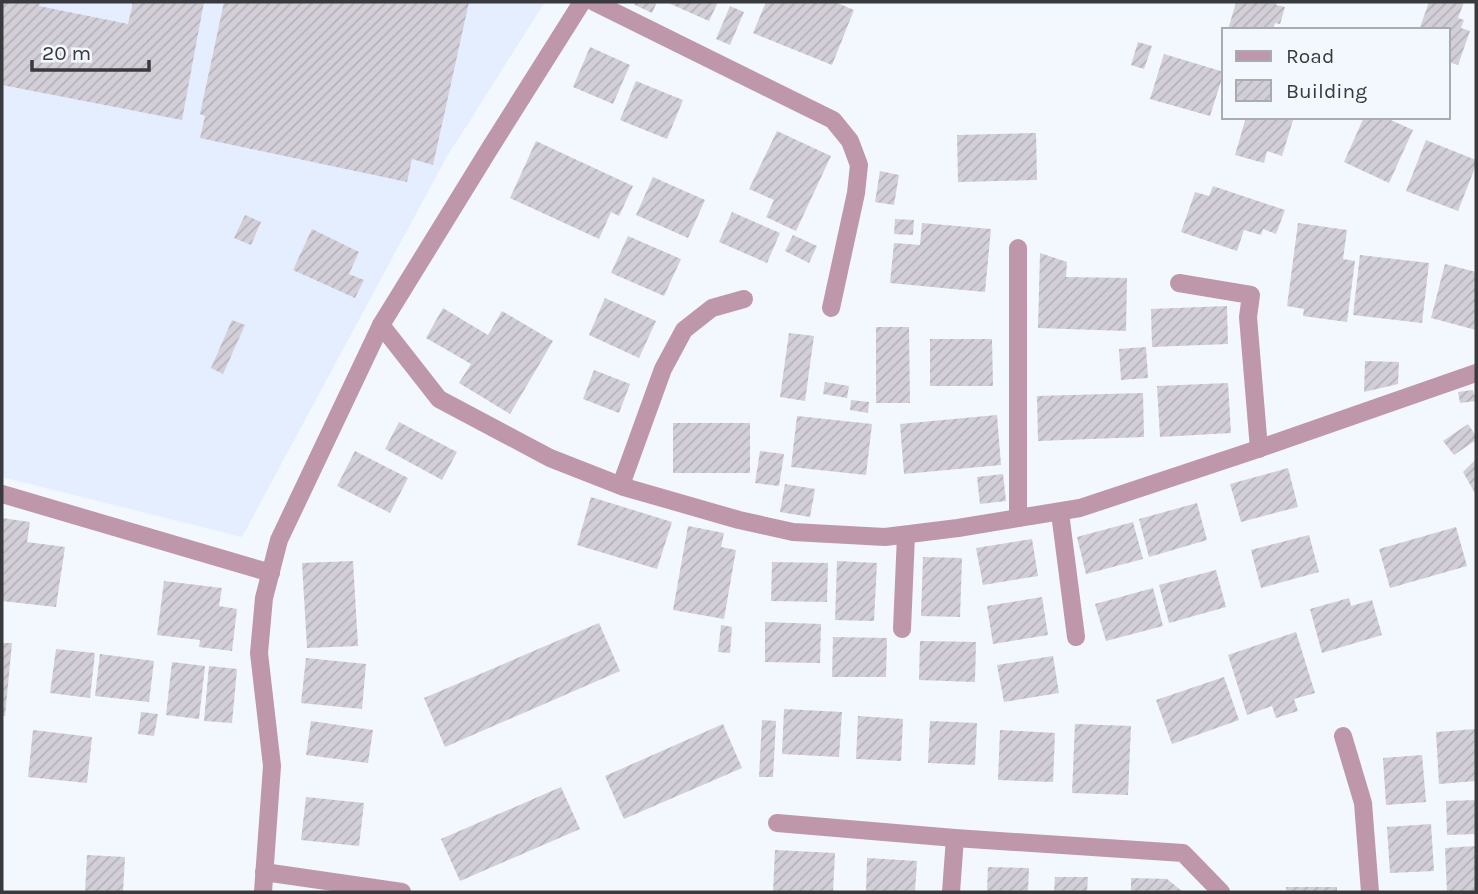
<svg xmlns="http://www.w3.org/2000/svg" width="1478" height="894" font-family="Karla,sans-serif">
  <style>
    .built { fill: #e5eefe }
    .building { fill: url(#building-hatch) }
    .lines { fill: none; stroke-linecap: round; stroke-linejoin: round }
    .minor { stroke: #bf97ab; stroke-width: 18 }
  </style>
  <defs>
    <pattern id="building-hatch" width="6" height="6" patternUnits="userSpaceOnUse" patternTransform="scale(1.75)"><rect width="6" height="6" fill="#d3cfd8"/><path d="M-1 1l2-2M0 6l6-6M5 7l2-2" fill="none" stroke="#b6b2ba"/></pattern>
  </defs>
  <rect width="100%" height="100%" fill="#f3f7fe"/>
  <path class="built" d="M2,2H545L446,158L242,537L2,477Z"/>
  <g class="building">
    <path d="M2,2H40L39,6L128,24L133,2H204L182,120L2,85Z"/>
    <path d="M224,2H469L433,165L412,159L407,182L200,138L205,116L200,114Z"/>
    <path d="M633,2H657L652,13L635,5Z"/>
    <path d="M666,2H718L709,21Z"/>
    <path d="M766,2H835L854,10L832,65L753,33Z"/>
    <path d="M1236,2H1277L1276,5L1285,7L1280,24L1275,23L1273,30H1228Z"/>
    <path d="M1429,2H1464L1458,18L1464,20L1461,28L1470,31L1458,65L1448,62V30H1419Z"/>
    <path d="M730,6L744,12L730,45L716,39Z"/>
    <path d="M1138,42L1152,46L1144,69L1131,65Z"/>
    <path d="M590,47L630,65L613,104L573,87Z"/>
    <path d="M1164,54L1224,72L1210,116L1150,99Z"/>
    <path d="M636,81L683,100L667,139L620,120Z"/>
    <path d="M1246,117H1294L1282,156L1267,151L1264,163L1235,155Z"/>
    <path d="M1364,117H1384L1413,130L1389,183L1344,162Z"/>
    <path d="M777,131L831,156L796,231L766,217L774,200L749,189Z"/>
    <path d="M1036,133L1037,180L958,182L957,135Z"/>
    <path d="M1426,140L1476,160V165L1458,211L1406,191Z"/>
    <path d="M536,141L633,186L619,216L611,212L599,239L510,198Z"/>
    <path d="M880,171L899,175L894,205L875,202Z"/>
    <path d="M653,177L705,200L688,238L636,215Z"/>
    <path d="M1213,186L1285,210L1276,234L1263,229L1261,235L1244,230L1237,251L1181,232L1195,192L1209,196Z"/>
    <path d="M732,212L780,233L767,263L719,242Z"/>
    <path d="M245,215L261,222L251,245L234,238Z"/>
    <path d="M895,219L914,220L913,235L894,234Z"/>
    <path d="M922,223L991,229L985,292L890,283L894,243L920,245Z"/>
    <path d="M1298,223L1347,230L1343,259L1355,261L1347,322L1303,316L1304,309L1287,306Z"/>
    <path d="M312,229L359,252L349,274L364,280L355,298L293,270Z"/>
    <path d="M793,235L817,246L809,263L785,251Z"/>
    <path d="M628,236L681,259L664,296L611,273Z"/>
    <path d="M1040,253L1067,262L1066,277L1127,278L1126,331L1038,328Z"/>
    <path d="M1360,255L1429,263L1422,323L1353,315Z"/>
    <path d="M1445,264L1476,272V330L1431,318Z"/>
    <path d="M605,298L656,321L639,358L589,335Z"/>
    <path d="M1227,306L1228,344L1152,347L1151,309Z"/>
    <path d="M443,308L488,335L502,311L553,341L510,414L459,383L471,364L426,338Z"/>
    <path d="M232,320L245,325L223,374L211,368Z"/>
    <path d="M876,327H909L910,403H876Z"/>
    <path d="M789,333L814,336L805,401L780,397Z"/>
    <path d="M930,339H992L993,386H930Z"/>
    <path d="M1146,347L1148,378L1121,380L1119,349Z"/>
    <path d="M1365,361L1399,362L1398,384L1364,392Z"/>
    <path d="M594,370L630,384L619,413L583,399Z"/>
    <path d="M825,382L849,386L847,398L823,394Z"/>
    <path d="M1228,383L1231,433L1160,437L1157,386Z"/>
    <path d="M1473,390L1474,395H1476V401L1460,403L1458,392Z"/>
    <path d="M1143,393L1144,437L1038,441L1037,396Z"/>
    <path d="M851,400L869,402L868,413L850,410Z"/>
    <path d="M997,415L1001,465L904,474L900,424Z"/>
    <path d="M797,416L872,424L866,475L791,467Z"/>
    <path d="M399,422L457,452L442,480L385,449Z"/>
    <rect x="673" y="423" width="77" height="50"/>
    <path d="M1468,424L1476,436V440L1454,455L1443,441Z"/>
    <path d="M355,451L408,478L390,513L337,486Z"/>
    <path d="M760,451L784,454L779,486L755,483Z"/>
    <path d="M1476,459V495L1463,472Z"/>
    <path d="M1288,468L1298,507L1241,522L1230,484Z"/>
    <path d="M1003,474L1006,501L980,504L977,477Z"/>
    <path d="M785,484L815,489L810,517L780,512Z"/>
    <path d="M591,497L672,522L657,569L577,545Z"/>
    <path d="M1197,503L1207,540L1149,557L1139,519Z"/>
    <path d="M2,518L30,522L27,542L65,547L56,607L2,601Z"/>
    <path d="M1133,522L1143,559L1086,574L1077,537Z"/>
    <path d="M688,526L724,533L721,547L736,550L724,619L673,610Z"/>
    <path d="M1456,527L1467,566L1390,588L1379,549Z"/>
    <path d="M1309,535L1319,572L1261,588L1251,550Z"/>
    <path d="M1032,539L1038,576L983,585L976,548Z"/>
    <path d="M923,557L962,558L960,617L921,616Z"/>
    <path d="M353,561L358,646L307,648L302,563Z"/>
    <path d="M837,561L877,563L874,621L835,620Z"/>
    <path d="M772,562L828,563L827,602L771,601Z"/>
    <path d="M1216,570L1226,607L1169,623L1159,585Z"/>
    <path d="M164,581L222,588L219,606L237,609L232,651L199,647L200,640L157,635Z"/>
    <path d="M1153,588L1163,626L1106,641L1095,604Z"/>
    <path d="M1042,597L1048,635L993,644L987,606Z"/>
    <path d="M1349,598L1351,606L1372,600L1382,635L1322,653L1310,609Z"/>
    <path d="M765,622L821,624L820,663L765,662Z"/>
    <path d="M599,623L620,671L445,747L424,698Z"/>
    <path d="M721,625L732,627L730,653L718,652Z"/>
    <path d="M1296,632L1315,693L1294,699L1298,711L1276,718L1272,706L1247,715L1228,655Z"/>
    <path d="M833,637L887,638L886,677H832Z"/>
    <path d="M920,641L976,642L975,682L919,680Z"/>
    <path d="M2,643H12L5,716H2Z"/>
    <path d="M56,649L95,653L90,698L50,693Z"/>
    <path d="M100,654L154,661L149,702L95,696Z"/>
    <path d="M1053,656L1059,693L1004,702L997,665Z"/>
    <path d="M306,658L366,664L362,709L301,703Z"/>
    <path d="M172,662L205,666L199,719L166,715Z"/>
    <path d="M209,666L237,669L232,723L204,721Z"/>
    <path d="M1224,677L1239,720L1172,744L1156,700Z"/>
    <path d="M784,709L842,712L839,757L782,754Z"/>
    <path d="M141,712L158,714L154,736L138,734Z"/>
    <path d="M858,716L903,719L901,761L856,759Z"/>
    <path d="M762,720L776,721L773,777H759Z"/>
    <path d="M311,721L373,730L368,763L306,755Z"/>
    <path d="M930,721L977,723L975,765L928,763Z"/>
    <path d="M723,724L742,768L624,819L605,776Z"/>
    <path d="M1075,724L1131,726L1128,795L1072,793Z"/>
    <path d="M1476,729V781L1439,784L1436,732Z"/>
    <path d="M33,730L92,737L87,783L28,777Z"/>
    <path d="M1000,730L1055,733L1053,782L998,780Z"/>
    <path d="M1422,755L1426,802L1386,805L1383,758Z"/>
    <path d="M561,787L580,829L460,881L441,839Z"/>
    <path d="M306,797L364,803L359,846L301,840Z"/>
    <path d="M1476,800V834L1447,835L1446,801Z"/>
    <path d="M1431,824L1434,871L1390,873L1387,827Z"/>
    <path d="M1476,846V892H1447L1445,848Z"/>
    <path d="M775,850L835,853L833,892H773Z"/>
    <path d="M87,855L125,857L123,892H85Z"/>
    <path d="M867,858L917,861L915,892H866Z"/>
    <path d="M988,867L1029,868L1028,892H987Z"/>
    <path d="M1055,877H1088L1087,892H1054Z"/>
    <path d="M1131,878L1167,879L1183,892H1131Z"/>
    <rect x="1286" y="887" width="51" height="5"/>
  </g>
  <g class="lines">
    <g class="minor">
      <path d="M594,2L833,120L850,141L859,165L856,193L831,308"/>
      <path d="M1018,248V518"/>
      <path d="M1179,283L1251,295L1248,317L1259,449"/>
      <path d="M381,325L439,399L550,458L624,487L739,520L793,532L885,537L958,528L1080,508L1252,451L1476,373"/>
      <path d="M621,485L663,369L684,330L712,308L744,299"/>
      <path d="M2,494L271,573"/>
      <path d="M1060,513L1076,637"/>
      <path d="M902,629L906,535"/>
      <path d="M1343,736L1363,803L1370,892"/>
      <path d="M777,823L955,838L1183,853L1221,892"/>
      <path d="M264,872L402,892"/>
      <path d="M263,892L272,766L259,653L264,598L279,540L381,325L490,148L582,2"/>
      <path d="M951,892L955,838"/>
    </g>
  </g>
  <rect width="1478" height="894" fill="none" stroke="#383a3d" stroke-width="7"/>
  <rect x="1222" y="28" width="228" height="91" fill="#f3f7fe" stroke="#a8abb1" stroke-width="2"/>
  <rect x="1236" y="51" width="35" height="10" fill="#bf97ab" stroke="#a8abb1" stroke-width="2"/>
  <text x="1286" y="63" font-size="21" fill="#383a3d">Road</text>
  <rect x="1236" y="80" width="35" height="21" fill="url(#building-hatch)" stroke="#a8abb1" stroke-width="2"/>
  <text x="1286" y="98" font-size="21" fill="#383a3d">Building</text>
  <path d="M32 60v10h117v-10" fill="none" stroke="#383a3d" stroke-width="3.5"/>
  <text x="42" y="60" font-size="21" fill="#383a3d" stroke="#f3f7fe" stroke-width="5" paint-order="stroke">20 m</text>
</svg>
